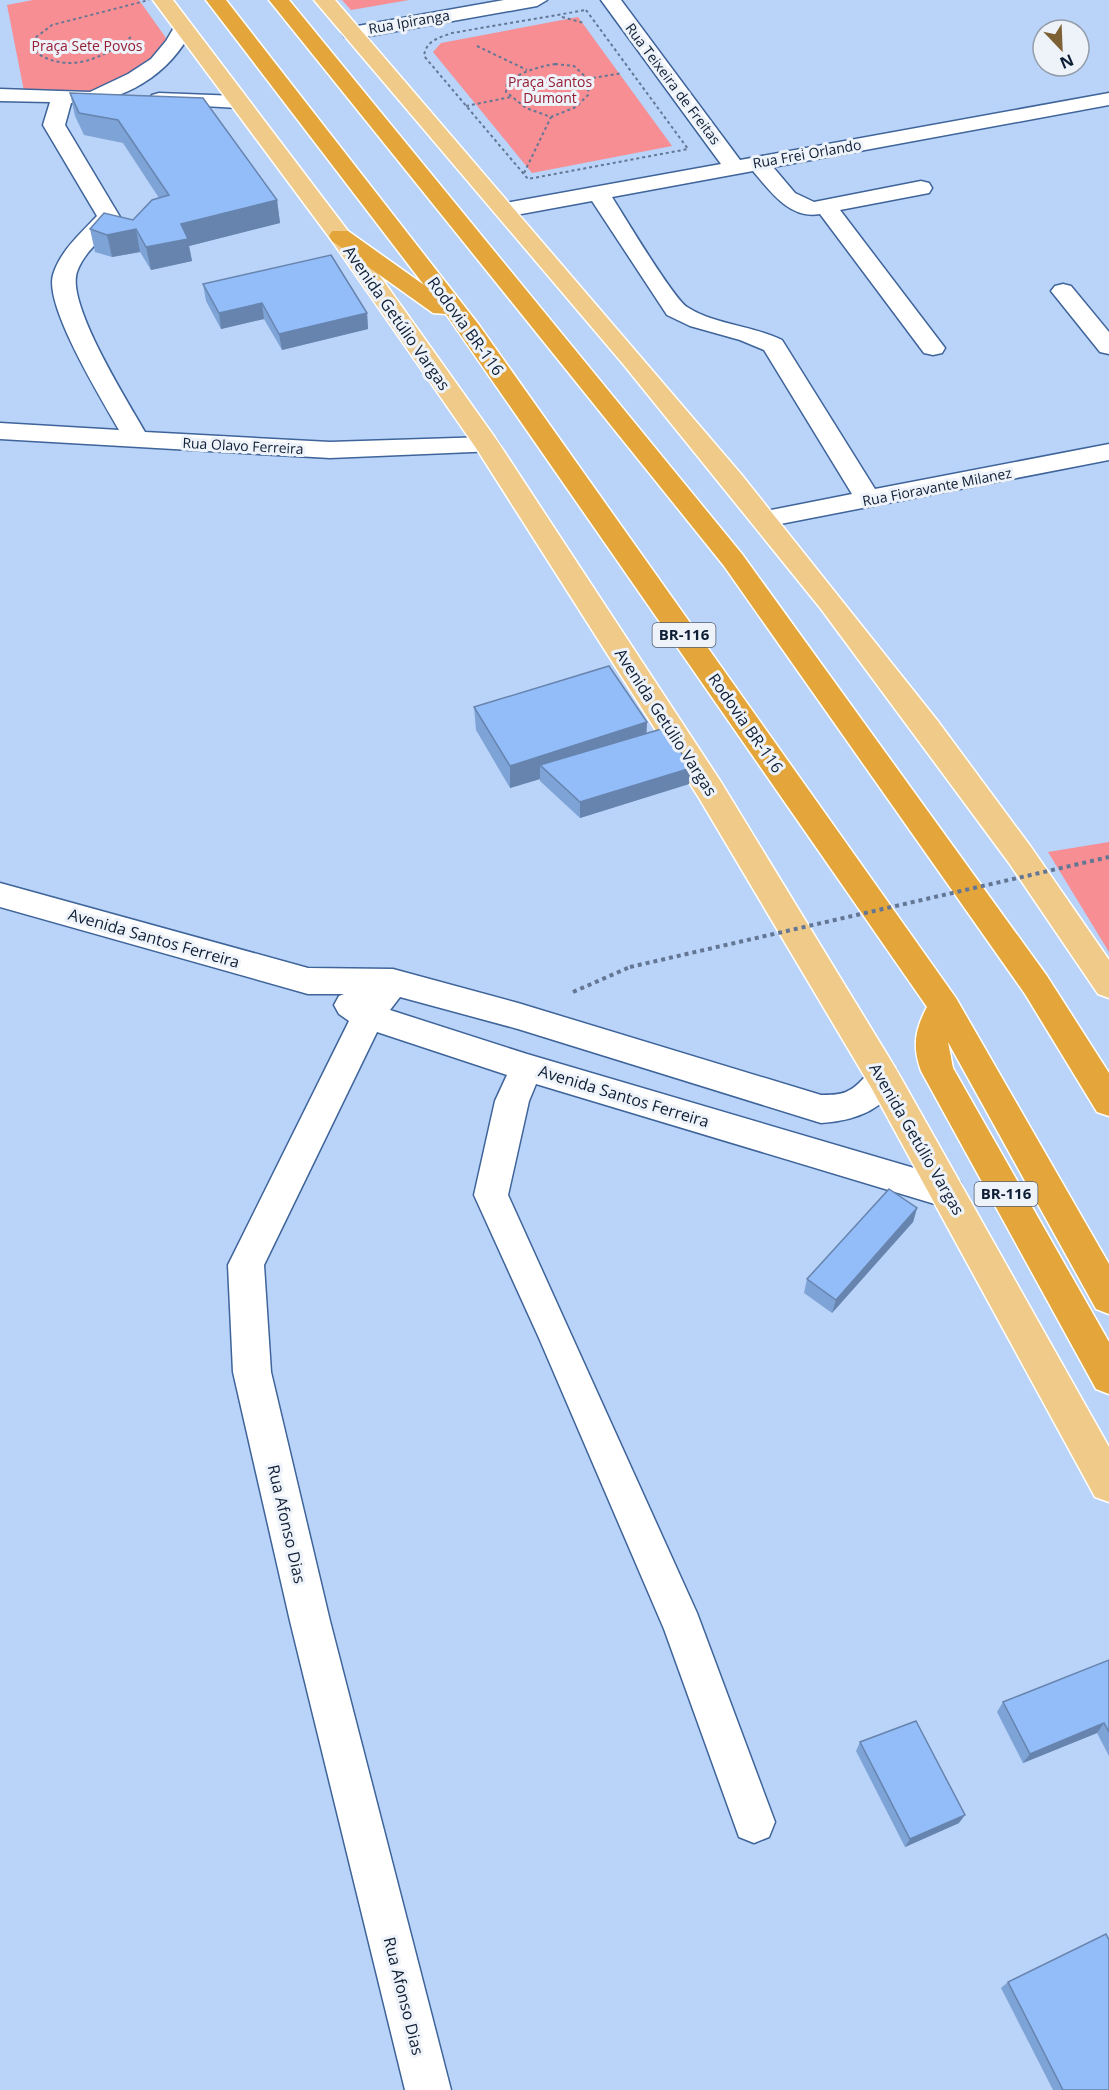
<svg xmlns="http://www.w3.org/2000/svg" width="1109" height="2090" font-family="'Open Sans',sans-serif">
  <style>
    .green { fill: #f68e93 }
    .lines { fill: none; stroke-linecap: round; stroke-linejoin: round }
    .minor-casing { stroke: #3e649a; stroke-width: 3 }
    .major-casing { stroke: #fff; stroke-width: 3 }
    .highway-casing { stroke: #fff; stroke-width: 3 }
    .path-far1 { stroke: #637795; stroke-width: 2; stroke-dasharray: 3 3; stroke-linecap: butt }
    .path { stroke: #637795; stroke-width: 4; stroke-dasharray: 4 4; stroke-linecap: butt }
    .minor { fill: #fff; fill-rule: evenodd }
    .major { fill: #efca89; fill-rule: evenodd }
    .highway { fill: #e4a63a; fill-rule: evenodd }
    .path-bridge-far1 { stroke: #637795; stroke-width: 2; stroke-dasharray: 3 3; stroke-linecap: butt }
    .path-bridge { stroke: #637795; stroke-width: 4; stroke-dasharray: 4 4; stroke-linecap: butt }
    .wall { fill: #7ea3d6 }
    .shaded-wall { fill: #6784ae }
    .building { fill: #93bdf9; stroke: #6784ae; stroke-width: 1.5 }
    .labels { text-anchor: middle; stroke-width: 6; stroke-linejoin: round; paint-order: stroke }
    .far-street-label { font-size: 14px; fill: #0e1e35; stroke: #eef2f9 }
    .far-park-label { font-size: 14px; fill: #951e33; stroke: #eef2f9 }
    .shield { fill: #eef2f9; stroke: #515e70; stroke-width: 1.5 }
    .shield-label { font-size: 15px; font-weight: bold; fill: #0e1e35 }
    .street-label { font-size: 16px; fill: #0e1e35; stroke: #eef2f9 }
  </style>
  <rect width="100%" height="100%" fill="#bad3f8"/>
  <g class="green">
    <path d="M33,0H139L166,38L158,55L144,67L96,91H24L7,5Z"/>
    <path d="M342,0H409L351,10Z"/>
    <path d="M578,17L672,146L532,173L433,52L441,43Z"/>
    <path d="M1109,842V952L1048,852Z"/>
  </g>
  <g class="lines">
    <defs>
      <g id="minor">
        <path d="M504,0H547L537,6L352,39L345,37L342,33L345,29L352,27Z"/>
        <path d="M601,0H621L740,160L1109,93V105L773,167L795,193L814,202L921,181L929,183L932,188L929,193L840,210L945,348L942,353L933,355L924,353L820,214C790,220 770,191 753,171L612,197C624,216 673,298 687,307C715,325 751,325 782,340L875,489L1109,444V460L765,527L756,525L752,519L756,513L852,494L764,350L740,340L690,326L667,315L592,201L505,217L497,215L494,210L497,205L505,203L721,164Z"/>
        <path d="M183,22L190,24L193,28C170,75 122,104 71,103L65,125L120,217C107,236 85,249 77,272C66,304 127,400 145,432L330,442L487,437L496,439L500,445L496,451L330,458L0,439V423L119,430C102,400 44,306 53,275C60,251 81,233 97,216L43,125L50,102L0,101V89L90,92L128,74L151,59L166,41L176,24Z"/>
        <path d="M159,93L238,96L245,98L248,102L245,106L238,108L152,103L149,99L152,95Z"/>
        <path d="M1063,284L1071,286L1109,332V354L1100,352L1051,291L1055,286Z"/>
        <path d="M0,883L308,968L393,969L518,1003L821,1095C829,1095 839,1095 846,1092C868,1083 867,1059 896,1069L901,1079C885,1110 854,1121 821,1123L518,1029L400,997L390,1010L527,1054L948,1178L960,1182L965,1193L960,1204L948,1208L536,1084L529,1101L508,1195L697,1613L775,1822L769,1837L754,1843L739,1837L664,1629L539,1338L474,1195L495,1101L507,1075L377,1032L264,1265L271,1372L330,1621L451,2090H405L290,1621L233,1372L228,1265L349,1021L339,1014L334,1005L339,996L344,994H308L0,907Z"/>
      </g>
      <g id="major">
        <path d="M153,0H173L348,231L496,439L721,782L896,1069L1109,1447V1502L1095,1497L872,1089L699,798L476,448L332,241Z"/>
        <path d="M314,0H335L741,474L937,720L1031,847L1109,960V998L1098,994L1009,863L821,609L623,364Z"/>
      </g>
      <g id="highway">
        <path d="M206,0H226L479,325L956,998L1109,1264V1314L1096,1309L948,1042L953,1068L1109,1342V1394L1096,1389L921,1071C912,1046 915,1030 927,1007L446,314L433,313L332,241L329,236L332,231H348L424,285Z"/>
        <path d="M269,0H289L742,554L1047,976L1109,1073V1116L1097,1112L1025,994L724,566Z"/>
      </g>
    </defs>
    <use href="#minor" class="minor-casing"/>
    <use href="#major" class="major-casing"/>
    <use href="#highway" class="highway-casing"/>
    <g class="path-far1">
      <path d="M586,10L688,149L528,179L424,56C426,40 439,38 452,33Z"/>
      <path d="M562,17L584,23"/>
      <path d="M477,46L527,70"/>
      <path d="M555,64L574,66L589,80L588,95L576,107L551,117L526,108L506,92L507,82C522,72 537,67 555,64Z"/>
      <path d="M587,79L622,73"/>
      <path d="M466,106L511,97"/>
      <path d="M524,173L551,117"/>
    </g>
    <path class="path" d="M573,992L630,967"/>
    <use href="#minor" class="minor"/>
    <use href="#major" class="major"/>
    <use href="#highway" class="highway"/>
    <path class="path-bridge-far1" d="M131,37C102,59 67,75 34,51L35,38L52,25L149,0"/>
    <path class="path-bridge" d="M630,967L1109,857"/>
  </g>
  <g class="wall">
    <path d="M70,93L277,200L280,223L189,246L192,261L151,270L140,252L112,257L95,252L90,229L133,220L159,198L123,143L84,135L75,116Z"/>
    <path d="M203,284L367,313L368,329L282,350L264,319L221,329L206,301Z"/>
    <path d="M474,707L647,722L646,733L689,784L580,818L540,781V779L510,788L476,730Z"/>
    <path d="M917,1208L913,1222L832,1313L804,1293L807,1279Z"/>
    <path d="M1109,1660V1756L1097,1733L1023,1763L997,1712L1003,1702Z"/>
    <path d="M860,1742L959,1823L905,1847L856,1751Z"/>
    <path d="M1008,1982L1109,2090H1053L1001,1988Z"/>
  </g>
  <g class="shaded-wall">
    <path d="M277,200L280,223L189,246L192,261L151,270L146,247L181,224Z"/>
    <path d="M136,229L140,252L112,257L107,235Z"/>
    <path d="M262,303L264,319L221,329L219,313Z"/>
    <path d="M367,313L368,329L282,350L279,334Z"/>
    <path d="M647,722L646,744L540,765V779L510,788V766Z"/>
    <path d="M691,768L689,784L580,818V802Z"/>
    <path d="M917,1208L913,1222L832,1313L836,1300Z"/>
    <path d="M1104,1723L1097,1733L1023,1763L1030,1754Z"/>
    <path d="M965,1815L959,1823L905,1847L910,1839Z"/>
  </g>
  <g class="building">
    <path d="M70,93L203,98L277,200L181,224L188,239L146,247L136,229L107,235L90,229L104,213L133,220L152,200L169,195L118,120L79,113Z"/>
    <path d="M331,255L367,313L279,334L262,303L219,313L203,284Z"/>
    <path d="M609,666L647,722L510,766L474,707Z"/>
    <path d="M665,728L691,768L580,802L540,765Z"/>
    <path d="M889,1189L917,1208L836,1300L807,1279Z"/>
    <path d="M1109,1660V1732L1104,1723L1030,1754L1003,1702Z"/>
    <path d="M916,1721L965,1815L910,1839L860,1742Z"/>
    <path d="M1106,1934L1109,1940V2090H1063L1008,1982Z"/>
  </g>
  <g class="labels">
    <g class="far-street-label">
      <text transform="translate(409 22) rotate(-10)" y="5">Rua Ipiranga</text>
      <text transform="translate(673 84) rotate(53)" y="5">Rua Teixeira de Freitas</text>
      <text transform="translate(807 154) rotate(-10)" y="5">Rua Frei Orlando</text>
      <text transform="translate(243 446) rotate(3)" y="5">Rua Olavo Ferreira</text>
      <text transform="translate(937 487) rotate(-11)" y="5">Rua Fioravante Milanez</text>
    </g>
    <g class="far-park-label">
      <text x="87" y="51">Praça Sete Povos</text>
      <text x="550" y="87">Praça Santos<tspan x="550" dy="16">Dumont</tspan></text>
    </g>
    <g class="shield">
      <rect x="652.5" y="623" width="63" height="24" rx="4.5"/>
      <rect x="974.5" y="1182" width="63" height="24" rx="4.5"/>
    </g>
    <g class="shield-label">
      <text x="684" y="640">BR-116</text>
      <text x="1006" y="1199">BR-116</text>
    </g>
    <g class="street-label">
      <text transform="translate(397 318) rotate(55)" y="6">Avenida Getúlio Vargas</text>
      <text transform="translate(466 326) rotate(54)" y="6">Rodovia BR-116</text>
      <text transform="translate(666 722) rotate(57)" y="6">Avenida Getúlio Vargas</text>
      <text transform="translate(746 723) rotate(55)" y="6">Rodovia BR-116</text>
      <text transform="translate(154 938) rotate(16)" y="6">Avenida Santos Ferreira</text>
      <text transform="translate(624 1096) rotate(17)" y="6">Avenida Santos Ferreira</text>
      <text transform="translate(917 1139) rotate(60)" y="6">Avenida Getúlio Vargas</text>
      <text transform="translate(287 1524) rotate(77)" y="6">Rua Afonso Dias</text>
      <text transform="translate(404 1996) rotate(76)" y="6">Rua Afonso Dias</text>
    </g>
  </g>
  <g transform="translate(1061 48) rotate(157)"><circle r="28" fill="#eef2f9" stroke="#949dab" stroke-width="1.5"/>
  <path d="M0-4.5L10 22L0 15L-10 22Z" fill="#7d6033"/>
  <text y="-9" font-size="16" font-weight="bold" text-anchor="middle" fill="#0e1e35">N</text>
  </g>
</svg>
